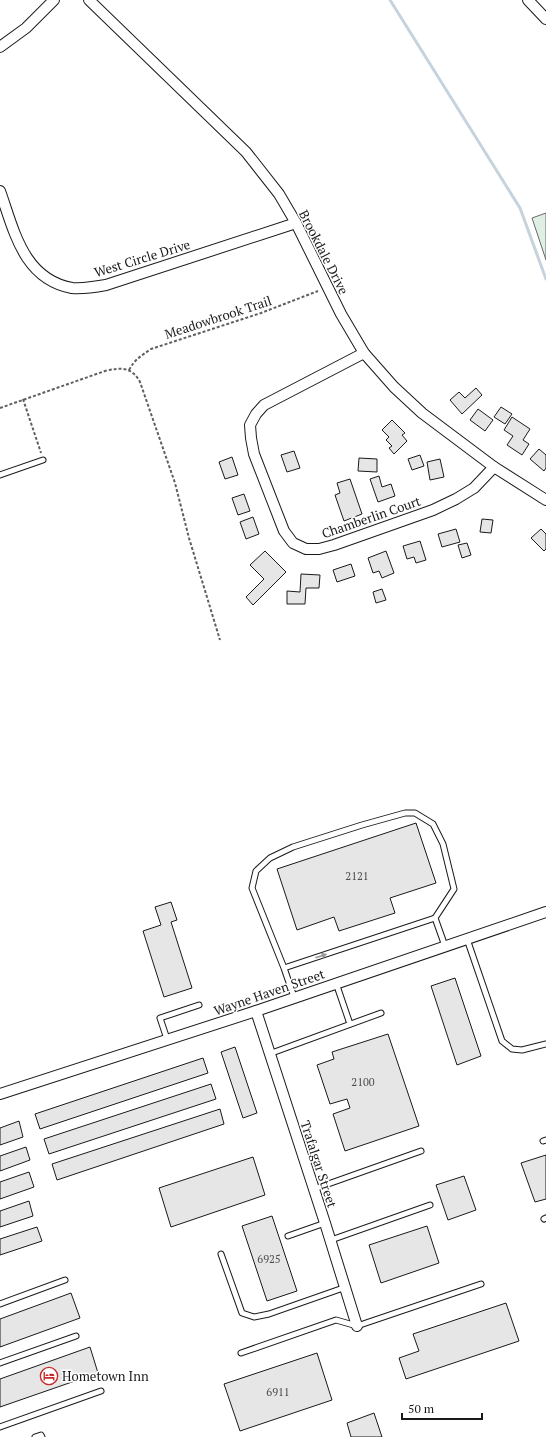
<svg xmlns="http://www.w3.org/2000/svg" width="546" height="1437" font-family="'PT Serif',serif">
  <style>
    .green { fill: #e0efe3; stroke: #6a6a6a }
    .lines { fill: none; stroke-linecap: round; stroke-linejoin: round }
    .stream { stroke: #c6d2dc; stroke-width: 3 }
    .building { fill: #e6e6e6; stroke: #1a1a1a }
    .lane-casing { stroke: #1a1a1a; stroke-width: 7 }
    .street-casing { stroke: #1a1a1a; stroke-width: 12 }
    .path { stroke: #5f5f5f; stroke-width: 2; stroke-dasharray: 3 2; stroke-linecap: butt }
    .lane { stroke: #fff; stroke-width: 5 }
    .street { stroke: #fff; stroke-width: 10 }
    .oneway { fill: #989898 }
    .labels { text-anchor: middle; stroke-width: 3; stroke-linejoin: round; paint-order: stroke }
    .number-label { font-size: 11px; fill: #4d4d4d }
    .street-label { font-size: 13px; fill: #1a1a1a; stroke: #fff }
    .poi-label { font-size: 13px; fill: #1a1a1a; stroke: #fff; text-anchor: start }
  </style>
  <rect width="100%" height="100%" fill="#fff"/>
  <path class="green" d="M546,213V260L532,218Z"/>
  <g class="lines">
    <path class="stream" d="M390,0L520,208L546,279"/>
  </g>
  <g class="building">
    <path d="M476,388L482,395L462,414L450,400L459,392L465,398Z"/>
    <path d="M501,407L512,414L505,424L494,417Z"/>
    <path d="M478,409L493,420L485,431L470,420Z"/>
    <path d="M512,417L530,429L523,440L529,444L522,455L507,445L513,436L504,430Z"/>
    <path d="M392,420L405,433L402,435L407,441L394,454L389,448L392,446L386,440L389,437L382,430Z"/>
    <path d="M539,449L546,455V468L544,471L530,459Z"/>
    <path d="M294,451L300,468L287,472L281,455Z"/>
    <path d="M420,455L424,466L412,470L408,459Z"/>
    <path d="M232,457L238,475L225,479L219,462Z"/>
    <path d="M359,458L377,459V472L358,471Z"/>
    <path d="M440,459L444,477L430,480L427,462Z"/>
    <path d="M379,476L382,487L391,484L395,496L378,502L370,479Z"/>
    <path d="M350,479L362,514L344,521L335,495L340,493L337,483Z"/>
    <path d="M244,494L250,511L238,515L232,498Z"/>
    <path d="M253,517L259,534L246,539L240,522Z"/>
    <path d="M482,519L493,520L491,533L480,532Z"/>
    <path d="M456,529L460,542L442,547L438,534Z"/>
    <path d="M541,529L546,534V549L544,551L531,538Z"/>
    <path d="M420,541L426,560L416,563L414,557L407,559L403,546Z"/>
    <path d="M467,543L471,555L462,558L458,545Z"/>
    <path d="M265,551L286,572L253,605L246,597L264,579L250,565Z"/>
    <path d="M386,551L394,573L382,578L379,571L373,573L368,558Z"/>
    <path d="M351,564L355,576L337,582L333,570Z"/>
    <path d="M301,574L320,575L319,588H306L305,604H287V591L300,592Z"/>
    <path d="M382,589L386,600L376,603L373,592Z"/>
    <path d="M416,823L436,883L390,898L395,913L339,931L334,917L297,930L277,869Z"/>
    <path d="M171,902L177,920L171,922L192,988L164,997L143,931L161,925L155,907Z"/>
    <path d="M455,978L481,1056L457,1065L431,986Z"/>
    <path d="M388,1034L419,1126L345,1151L333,1114L350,1108L347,1099L330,1104L317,1065L334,1059L332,1052Z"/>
    <path d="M235,1047L257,1113L243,1118L221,1052Z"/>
    <path d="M203,1058L208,1073L40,1129L35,1114Z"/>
    <path d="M211,1084L216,1099L49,1154L44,1139Z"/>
    <path d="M220,1109L224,1124L57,1180L52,1164Z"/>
    <path d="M19,1121L23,1137L0,1145V1128Z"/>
    <path d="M26,1147L30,1160L0,1171V1156Z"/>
    <path d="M546,1155V1199L535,1202L521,1163Z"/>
    <path d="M253,1157L265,1195L171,1227L159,1188Z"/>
    <path d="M29,1172L34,1187L0,1199V1182Z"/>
    <path d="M464,1176L476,1210L448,1220L436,1185Z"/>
    <path d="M29,1201L33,1216L0,1227V1211Z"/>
    <path d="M272,1216L297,1291L267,1301L242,1226Z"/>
    <path d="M427,1226L439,1263L381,1283L369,1245Z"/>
    <path d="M37,1227L42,1241L0,1255V1239Z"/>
    <path d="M71,1293L80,1318L0,1347V1319Z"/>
    <path d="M506,1303L519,1341L406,1379L399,1358L419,1351L413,1334Z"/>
    <path d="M90,1347L98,1373L0,1407V1379Z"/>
    <path d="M317,1353L332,1400L240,1431L224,1384Z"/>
    <path d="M374,1413L382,1437H351L347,1423Z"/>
  </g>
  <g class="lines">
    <defs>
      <g id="lane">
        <path d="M0,475L43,460"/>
        <path d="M435,918L445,946"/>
        <path d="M467,939L502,1041L512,1049L522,1050L546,1044"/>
        <path d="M284,968L435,918L454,889L443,844L433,824L415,813H405L362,825L293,847L270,858L256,871L252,888L284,968L294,997"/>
        <path d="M336,983L350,1024"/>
        <path d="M167,1039L160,1018L199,1005"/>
        <path d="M269,1054L381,1013"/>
        <path d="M543,1141L546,1140"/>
        <path d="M314,1189L421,1151"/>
        <path d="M544,1219L546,1218"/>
        <path d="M288,1236L325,1223"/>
        <path d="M331,1240L430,1205"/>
        <path d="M221,1254L242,1313L254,1317L269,1314L346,1287"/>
        <path d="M0,1304L65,1280"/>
        <path d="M241,1353L336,1320L357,1326L481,1284"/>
        <path d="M0,1363L76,1336"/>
        <path d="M0,1427L101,1391"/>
        <path d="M35,1437L41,1435L42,1437"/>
      </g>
      <g id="street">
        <path d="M89,0L246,152L279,194L296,223L341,314L364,353L394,387L422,413L494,467L546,500"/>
        <path d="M528,0L546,19"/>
        <path d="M0,47L26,28L54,0"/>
        <path d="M0,191C14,230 23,279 72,288C83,289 95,287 106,285L296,223"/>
        <path d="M364,353L264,405L256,414L250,425L251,438L254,454L284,531L293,543L306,549H319L334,545L433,510L456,499L474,488L494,467"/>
        <path d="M256,1011L325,1223L357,1326"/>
        <path d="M0,1094L256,1011L546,912"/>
      </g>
    </defs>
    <use href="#lane" class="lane-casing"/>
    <use href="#street" class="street-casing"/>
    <g class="path">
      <path d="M129,370C135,359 141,356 151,349L261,313L318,291"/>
      <path d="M23,399L41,453"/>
      <path d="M0,408L105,371C121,367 132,367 140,382L175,483L189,538L220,640"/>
    </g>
    <use href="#lane" class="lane"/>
    <use href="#street" class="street"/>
  </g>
  <defs><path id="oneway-solid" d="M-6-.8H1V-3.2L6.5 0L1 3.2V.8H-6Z"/></defs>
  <use class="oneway" href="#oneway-solid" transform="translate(321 956) rotate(-18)"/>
  <defs>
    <symbol id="hotel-ring" viewBox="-11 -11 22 22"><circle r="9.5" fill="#fff" stroke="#c62828" stroke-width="1.5"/><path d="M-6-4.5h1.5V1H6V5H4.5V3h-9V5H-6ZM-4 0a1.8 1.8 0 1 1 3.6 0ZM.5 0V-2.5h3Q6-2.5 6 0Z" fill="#c62828"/></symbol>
  </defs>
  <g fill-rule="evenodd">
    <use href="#hotel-ring" x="39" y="1366" width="20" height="20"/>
  </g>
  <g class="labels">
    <g class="number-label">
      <text x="357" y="880">2121</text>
      <text x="363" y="1086">2100</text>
      <text x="269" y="1263">6925</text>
      <text x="278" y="1396">6911</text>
    </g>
    <g class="street-label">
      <text transform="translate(324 252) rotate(63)" y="5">Brookdale Drive</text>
      <text transform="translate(142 258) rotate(-17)" y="5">West Circle Drive</text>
      <text transform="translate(218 317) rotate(-18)" y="5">Meadowbrook Trail</text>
      <text transform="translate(371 517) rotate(-19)" y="5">Chamberlin Court</text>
      <text transform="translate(269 992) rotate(-19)" y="5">Wayne Haven Street</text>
      <text transform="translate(319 1164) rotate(72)" y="5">Trafalgar Street</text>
    </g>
    <g class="poi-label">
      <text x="62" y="1381">Hometown Inn</text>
    </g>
  </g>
  <path d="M402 1413v6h80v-6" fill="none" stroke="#1a1a1a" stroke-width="2"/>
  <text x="408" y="1413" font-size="12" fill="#1a1a1a" stroke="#ffffff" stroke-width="3" paint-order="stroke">50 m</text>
</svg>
